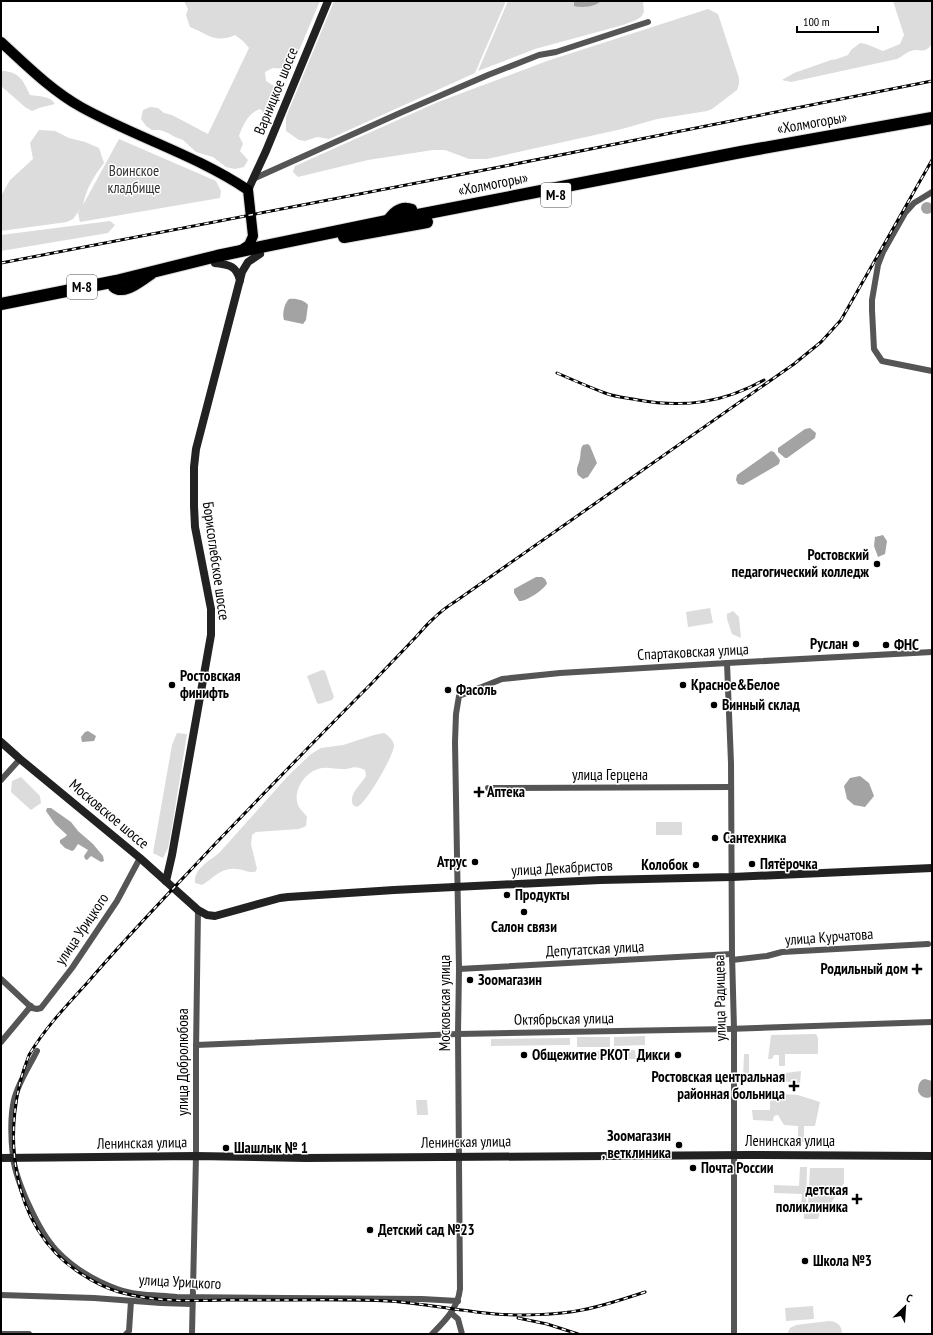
<svg xmlns="http://www.w3.org/2000/svg" width="933" height="1335" font-family="'PT Sans Narrow',sans-serif">
  <style>
    .green { fill: #dcdcdc }
    .water { fill: #a3a3a3 }
    .lines { fill: none; stroke-linecap: round; stroke-linejoin: round }
    .primary-casing { stroke: #dbdbdb; stroke-width: 12 }
    .highway-casing { stroke: #dbdbdb; stroke-width: 14 }
    .street { stroke: #555; stroke-width: 6 }
    .secondary { stroke: #222; stroke-width: 8 }
    .primary { stroke: #000; stroke-width: 10 }
    .highway { stroke: #000; stroke-width: 12 }
    .rail-casing { stroke: #000; stroke-width: 3 }
    .rail { stroke: #fff; stroke-width: 1.5; stroke-dasharray: 4.5; stroke-linecap: butt }
    .poi-dot { fill: #000; stroke: #fff; stroke-width: 1.5 }
    .labels { text-anchor: middle; stroke-width: 3; stroke-linejoin: round; paint-order: stroke }
    .shield { fill: #fff; stroke: #4c4c4c; stroke-width: 1 }
    .shield-label { font-size: 14px; font-weight: bold; fill: #000 }
    .street-label { font-size: 15px; fill: #000; stroke: #fff }
    .park-label { font-size: 15px; fill: #333; stroke: #fff }
    .poi-label { font-size: 15px; font-weight: bold; fill: #000; stroke: #fff; text-anchor: start }
  </style>
  <rect width="100%" height="100%" fill="#fff"/>
  <g class="green">
    <path d="M184,1H320L292,67L291,69L273,68L265,72L266,81L274,86C276,95 274,101 274,111L266,115L260,109C248,113 243,125 239,136L243,144L240,151L248,160L244,167L235,169L226,167L213,157L196,152L183,140L175,137L168,133L160,130H152L146,126L141,119L143,110L150,107L158,108L164,113L172,115L208,134L249,48L243,41L235,35C215,44 208,34 190,27L186,15L188,9Z"/>
    <path d="M334,1H506L475,73L329,139L317,137L305,141L299,140L286,131V117Z"/>
    <path d="M508,1H574V6C583,5 595,7 601,1H643L644,12L641,17L636,20L623,25L535,49L478,71Z"/>
    <path d="M893,1H932V44C923,56 920,47 911,51C906,52 902,57 897,59L791,82L782,80L794,73L831,60L837,59L848,55L851,50L860,43L866,44L883,51L900,44L904,35Z"/>
    <path d="M708,9L718,14L739,78V84L737,90L712,109L707,111L657,119L622,129L487,159H469L445,150H433L368,160L298,177L293,172L295,166L438,102L547,61Z"/>
    <path d="M1,71C19,71 23,80 30,95C40,97 49,95 55,104L39,108L32,111L25,107L1,86Z"/>
    <path d="M39,130L55,131L69,138L85,142L99,148L104,163C94,176 86,189 83,205L119,139L216,181L221,191L220,198L80,222L78,213L81,208L73,219L67,222L1,231V196L10,180L33,159L30,143Z"/>
    <path d="M110,221L115,225L108,233L1,251V235Z"/>
    <path d="M710,608L713,623L688,627L686,612Z"/>
    <path d="M733,611L739,617L741,638L732,634L727,619V614Z"/>
    <path d="M322,670L325,671L334,697L332,700L319,704L317,703L307,676Z"/>
    <path d="M177,733L187,734L173,821L168,848L163,858L153,853L172,745Z"/>
    <path d="M384,733C388,735 392,739 394,744C396,752 366,804 357,807L353,805C348,794 361,785 366,776L365,770C351,764 353,770 341,769C335,769 329,767 323,768C307,769 292,790 298,805C300,810 305,813 307,817L306,826L299,829L256,832L252,835L251,844L257,869L255,872C248,873 243,869 236,869C221,867 214,878 202,885L195,883C193,869 211,860 220,852L287,777L311,754L321,748L343,745L374,735Z"/>
    <path d="M21,777L40,796L41,803L31,810L11,792L12,781Z"/>
    <rect x="656" y="822" width="26" height="13"/>
    <path d="M816,1034L818,1038V1054H785V1066H779V1055H774L772,1059H768L771,1035Z"/>
    <path d="M645,1036V1045L614,1046V1037Z"/>
    <rect x="577" y="1037" width="33" height="10"/>
    <path d="M570,1038V1045L491,1046V1039Z"/>
    <path d="M635,1050L636,1059H614V1051Z"/>
    <rect x="586" y="1051" width="23" height="8"/>
    <path d="M744,1054H749V1078H743Z"/>
    <path d="M801,1071L800,1084L784,1081L785,1073Z"/>
    <path d="M765,1093L798,1095L820,1102L815,1126H804V1142H798V1126L784,1125L778,1115L774,1116L773,1121L753,1120L752,1110H770V1100H764Z"/>
    <path d="M416,1100H427L428,1115H417Z"/>
    <path d="M800,1167H807L806,1205L801,1204L802,1194L774,1193V1185L799,1186Z"/>
    <path d="M810,1168H844V1183L831,1203L822,1206L818,1219H804V1208L808,1203Z"/>
    <path d="M813,1306L814,1319L786,1321L785,1308Z"/>
    <path d="M829,1321C837,1321 842,1326 842,1334H787L790,1328L796,1325Z"/>
  </g>
  <g class="water">
    <path d="M574,1H601C595,7 582,8 574,6Z"/>
    <circle cx="927" cy="208" r="6"/>
    <path d="M289,299C296,298 304,300 308,305L306,320L303,324L284,320C282,314 284,304 289,299Z"/>
    <path d="M810,428L816,433L815,438L787,458H785L778,452V448L805,429Z"/>
    <path d="M588,444L590,446L597,463L588,477L583,479L578,475C575,468 579,465 580,458C581,453 580,449 583,445Z"/>
    <path d="M771,451L774,452L780,460L779,464L743,485L738,484L736,480L737,475Z"/>
    <path d="M883,535L887,541L885,554L878,557L874,546L875,537Z"/>
    <path d="M536,577H542L545,579L547,583C545,589 526,602 519,601L514,593V589Z"/>
    <path d="M88,731L96,736L94,741L82,742L81,737L85,732Z"/>
    <path d="M860,776L869,783L874,796L865,807L854,805L847,799L844,786L850,778Z"/>
    <path d="M47,808H51L71,822L78,831L93,844L103,856L104,861L101,862L91,856L87,860L85,859L84,856L88,850L78,844L74,850L72,851L65,848L60,843V840L65,837L67,835L55,824L46,811Z"/>
    <path d="M925,1079L932,1081V1096C927,1100 920,1097 918,1091C918,1086 919,1080 925,1079Z"/>
  </g>
  <g class="lines">
    <defs>
      <g id="primary">
        <path d="M1,42C26,65 51,90 81,107C135,137 196,155 248,190L253,236L249,245L240,251"/>
        <path d="M387,221C393,212 401,205 412,209L414,216L413,223"/>
        <path d="M116,281L113,283V287C124,297 142,280 151,275"/>
      </g>
      <g id="highway">
        <path d="M344,237L427,222"/>
        <path d="M1,304L116,281L217,256L387,221L741,152L932,118"/>
      </g>
    </defs>
    <use href="#primary" class="primary-casing"/>
    <use href="#highway" class="highway-casing"/>
    <g class="street">
      <path d="M253,179L400,113L488,75L539,55L556,52L648,22"/>
      <path d="M932,192L914,203L905,213L883,252L878,265L872,300V310L874,349L882,361L932,371"/>
      <path d="M727,663L731,763L732,954L734,1029V1334"/>
      <path d="M1,780L20,759"/>
      <path d="M488,788L731,787"/>
      <path d="M732,960L767,956L782,952L928,944"/>
      <path d="M459,969L732,954"/>
      <path d="M1,979L32,1008L37,1009L41,1008L72,968L117,901L140,858"/>
      <path d="M1,1042L31,1006"/>
      <path d="M196,1045L458,1034L728,1029L932,1022"/>
      <path d="M37,1051C29,1067 18,1083 14,1100C10,1118 11,1139 13,1157C16,1182 39,1232 56,1250C72,1267 95,1281 117,1289C136,1296 157,1295 177,1297L422,1299L458,1301"/>
      <path d="M1,1295L94,1298L161,1303L192,1304"/>
      <path d="M451,1313L458,1319L462,1334"/>
      <path d="M1,1334H29"/>
      <path d="M126,1334L129,1331L131,1301"/>
      <path d="M192,1334L196,1156V1051L198,910"/>
      <path d="M432,1334C445,1321 458,1308 460,1289L458,1034L459,969L455,742L456,714L459,696L502,679L560,673L727,663L932,652"/>
    </g>
    <g class="secondary">
      <path d="M248,190L266,151L328,1"/>
      <path d="M215,263C229,265 236,265 240,280"/>
      <path d="M1,742L20,759L140,858L198,910L207,915L215,916L280,898L288,897L394,890L600,880L732,877L932,868"/>
      <path d="M166,881L172,855L211,635V609L195,527L194,506V467L196,449L242,272L248,262L260,254"/>
      <path d="M1,1158L196,1156L306,1158L748,1155L932,1156"/>
    </g>
    <use href="#primary" class="primary"/>
    <use href="#highway" class="highway"/>
    <defs>
      <g id="rail">
        <path d="M1,263L505,166L932,81"/>
        <path d="M557,373C573,380 589,387 605,393C615,397 627,398 638,400C684,408 723,403 764,380"/>
        <path d="M645,1292C624,1299 603,1306 582,1310C556,1315 521,1316 495,1314C459,1311 423,1303 387,1301C356,1299 324,1300 292,1300C271,1300 249,1300 227,1300C191,1301 154,1302 119,1292C105,1288 92,1281 80,1273C9,1228 0,1127 29,1055C45,1028 67,1005 88,982C129,934 173,889 216,843C268,789 320,735 373,682C386,668 400,654 413,640C420,633 426,625 433,619C440,612 448,606 456,601L794,364L821,342L841,320L932,160"/>
        <path d="M518,1318L547,1324L578,1334"/>
      </g>
    </defs>
    <use href="#rail" class="rail-casing"/>
    <use href="#rail" class="rail"/>
  </g>
  <g class="poi-dot">
    <circle cx="877" cy="564" r="4"/>
    <circle cx="856" cy="644" r="4"/>
    <circle cx="886" cy="645" r="4"/>
    <circle cx="172" cy="685" r="4"/>
    <circle cx="683" cy="685" r="4"/>
    <circle cx="448" cy="690" r="4"/>
    <circle cx="714" cy="705" r="4"/>
    <path d="M477 786h4v4h4v4h-4v4h-4v-4h-4v-4h4z"/>
    <circle cx="715" cy="838" r="4"/>
    <circle cx="475" cy="862" r="4"/>
    <circle cx="752" cy="864" r="4"/>
    <circle cx="696" cy="865" r="4"/>
    <circle cx="507" cy="895" r="4"/>
    <circle cx="524" cy="912" r="4"/>
    <path d="M915 963h4v4h4v4h-4v4h-4v-4h-4v-4h4z"/>
    <circle cx="470" cy="980" r="4"/>
    <circle cx="524" cy="1055" r="4"/>
    <circle cx="678" cy="1055" r="4"/>
    <path d="M792 1080h4v4h4v4h-4v4h-4v-4h-4v-4h4z"/>
    <circle cx="679" cy="1145" r="4"/>
    <circle cx="226" cy="1148" r="4"/>
    <circle cx="693" cy="1168" r="4"/>
    <path d="M855 1193h4v4h4v4h-4v4h-4v-4h-4v-4h4z"/>
    <circle cx="370" cy="1230" r="4"/>
    <circle cx="805" cy="1261" r="4"/>
  </g>
  <g class="labels">
    <g class="shield">
      <rect x="541" y="183" width="30" height="24" rx="3"/>
      <rect x="67" y="275" width="30" height="24" rx="3"/>
    </g>
    <g class="shield-label">
      <text x="556" y="200">М-8</text>
      <text x="82" y="292">М-8</text>
    </g>
    <g class="street-label">
      <text transform="translate(276 91) rotate(-68)" y="5">Варницкое шоссе</text>
      <text transform="translate(812 123) rotate(-10)" y="5">«Холмогоры»</text>
      <text transform="translate(493 184) rotate(-11)" y="5">«Холмогоры»</text>
      <text transform="translate(216 561) rotate(82)" y="5">Борисоглебское шоссе</text>
      <text transform="translate(693 652) rotate(-3)" y="5">Спартаковская улица</text>
      <text x="610" y="780">улица Герцена</text>
      <text transform="translate(109 814) rotate(40)" y="5">Московское шоссе</text>
      <text transform="translate(562 868) rotate(-3)" y="5">улица Декабристов</text>
      <text transform="translate(82 929) rotate(-56)" y="5">улица Урицкого</text>
      <text transform="translate(829 937) rotate(-4)" y="5">улица Курчатова</text>
      <text transform="translate(595 949) rotate(-3)" y="5">Депутатская улица</text>
      <text transform="translate(720 998) rotate(-91)" y="5">улица Радищева</text>
      <text transform="translate(445 1003) rotate(-90)" y="5">Московская улица</text>
      <text transform="translate(564 1019) rotate(-1)" y="5">Октябрьская улица</text>
      <text transform="translate(183 1062) rotate(-90)" y="5">улица Добролюбова</text>
      <text x="790" y="1146">Ленинская улица</text>
      <text transform="translate(466 1142) rotate(-1)" y="5">Ленинская улица</text>
      <text transform="translate(142 1143) rotate(-1)" y="5">Ленинская улица</text>
      <text transform="translate(180 1282) rotate(3)" y="5">улица Урицкого</text>
    </g>
    <g class="park-label">
      <text x="134" y="176">Воинское<tspan x="134" dy="17">кладбище</tspan></text>
    </g>
    <g class="poi-label">
      <text x="869" y="560" text-anchor="end">Ростовский<tspan x="869" dy="17">педагогический колледж</tspan></text>
      <text x="848" y="649" text-anchor="end">Руслан</text>
      <text x="894" y="650">ФНС</text>
      <text x="180" y="681">Ростовская<tspan x="180" dy="17">финифть</tspan></text>
      <text x="691" y="690">Красное&amp;Белое</text>
      <text x="456" y="695">Фасоль</text>
      <text x="722" y="710">Винный склад</text>
      <text x="487" y="797">Аптека</text>
      <text x="723" y="843">Сантехника</text>
      <text x="467" y="867" text-anchor="end">Атрус</text>
      <text x="760" y="869">Пятёрочка</text>
      <text x="688" y="870" text-anchor="end">Колобок</text>
      <text x="515" y="900">Продукты</text>
      <text x="524" y="932" text-anchor="middle">Салон связи</text>
      <text x="908" y="974" text-anchor="end">Родильный дом</text>
      <text x="478" y="985">Зоомагазин</text>
      <text x="532" y="1060">Общежитие РКОТ</text>
      <text x="670" y="1060" text-anchor="end">Дикси</text>
      <text x="785" y="1082" text-anchor="end">Ростовская центральная<tspan x="785" dy="17">районная больница</tspan></text>
      <text x="671" y="1141" text-anchor="end">Зоомагазин<tspan x="671" dy="17">, ветклиника</tspan></text>
      <text x="234" y="1153">Шашлык № 1</text>
      <text x="701" y="1173">Почта России</text>
      <text x="848" y="1195" text-anchor="end">детская<tspan x="848" dy="17">поликлиника</tspan></text>
      <text x="378" y="1235">Детский сад №23</text>
      <text x="813" y="1266">Школа №3</text>
    </g>
  </g>
  <rect width="933" height="1335" fill="none" stroke="#000000" stroke-width="4"/>
  <g transform="translate(905 1307) rotate(25)" stroke="#ffffff" stroke-width="3" paint-order="stroke">
  <path d="M0-3L7 15L0 10L-7 15Z" fill="#000000"/>
  <text y="-6" font-size="11" font-weight="bold" text-anchor="middle" fill="#000000">С</text>
  </g>
  <path d="M797 26v6h81v-6" fill="none" stroke="#000000" stroke-width="2"/>
  <text x="803" y="26" font-size="12" fill="#000000" stroke="#ffffff" stroke-width="3" paint-order="stroke">100 m</text>
</svg>
